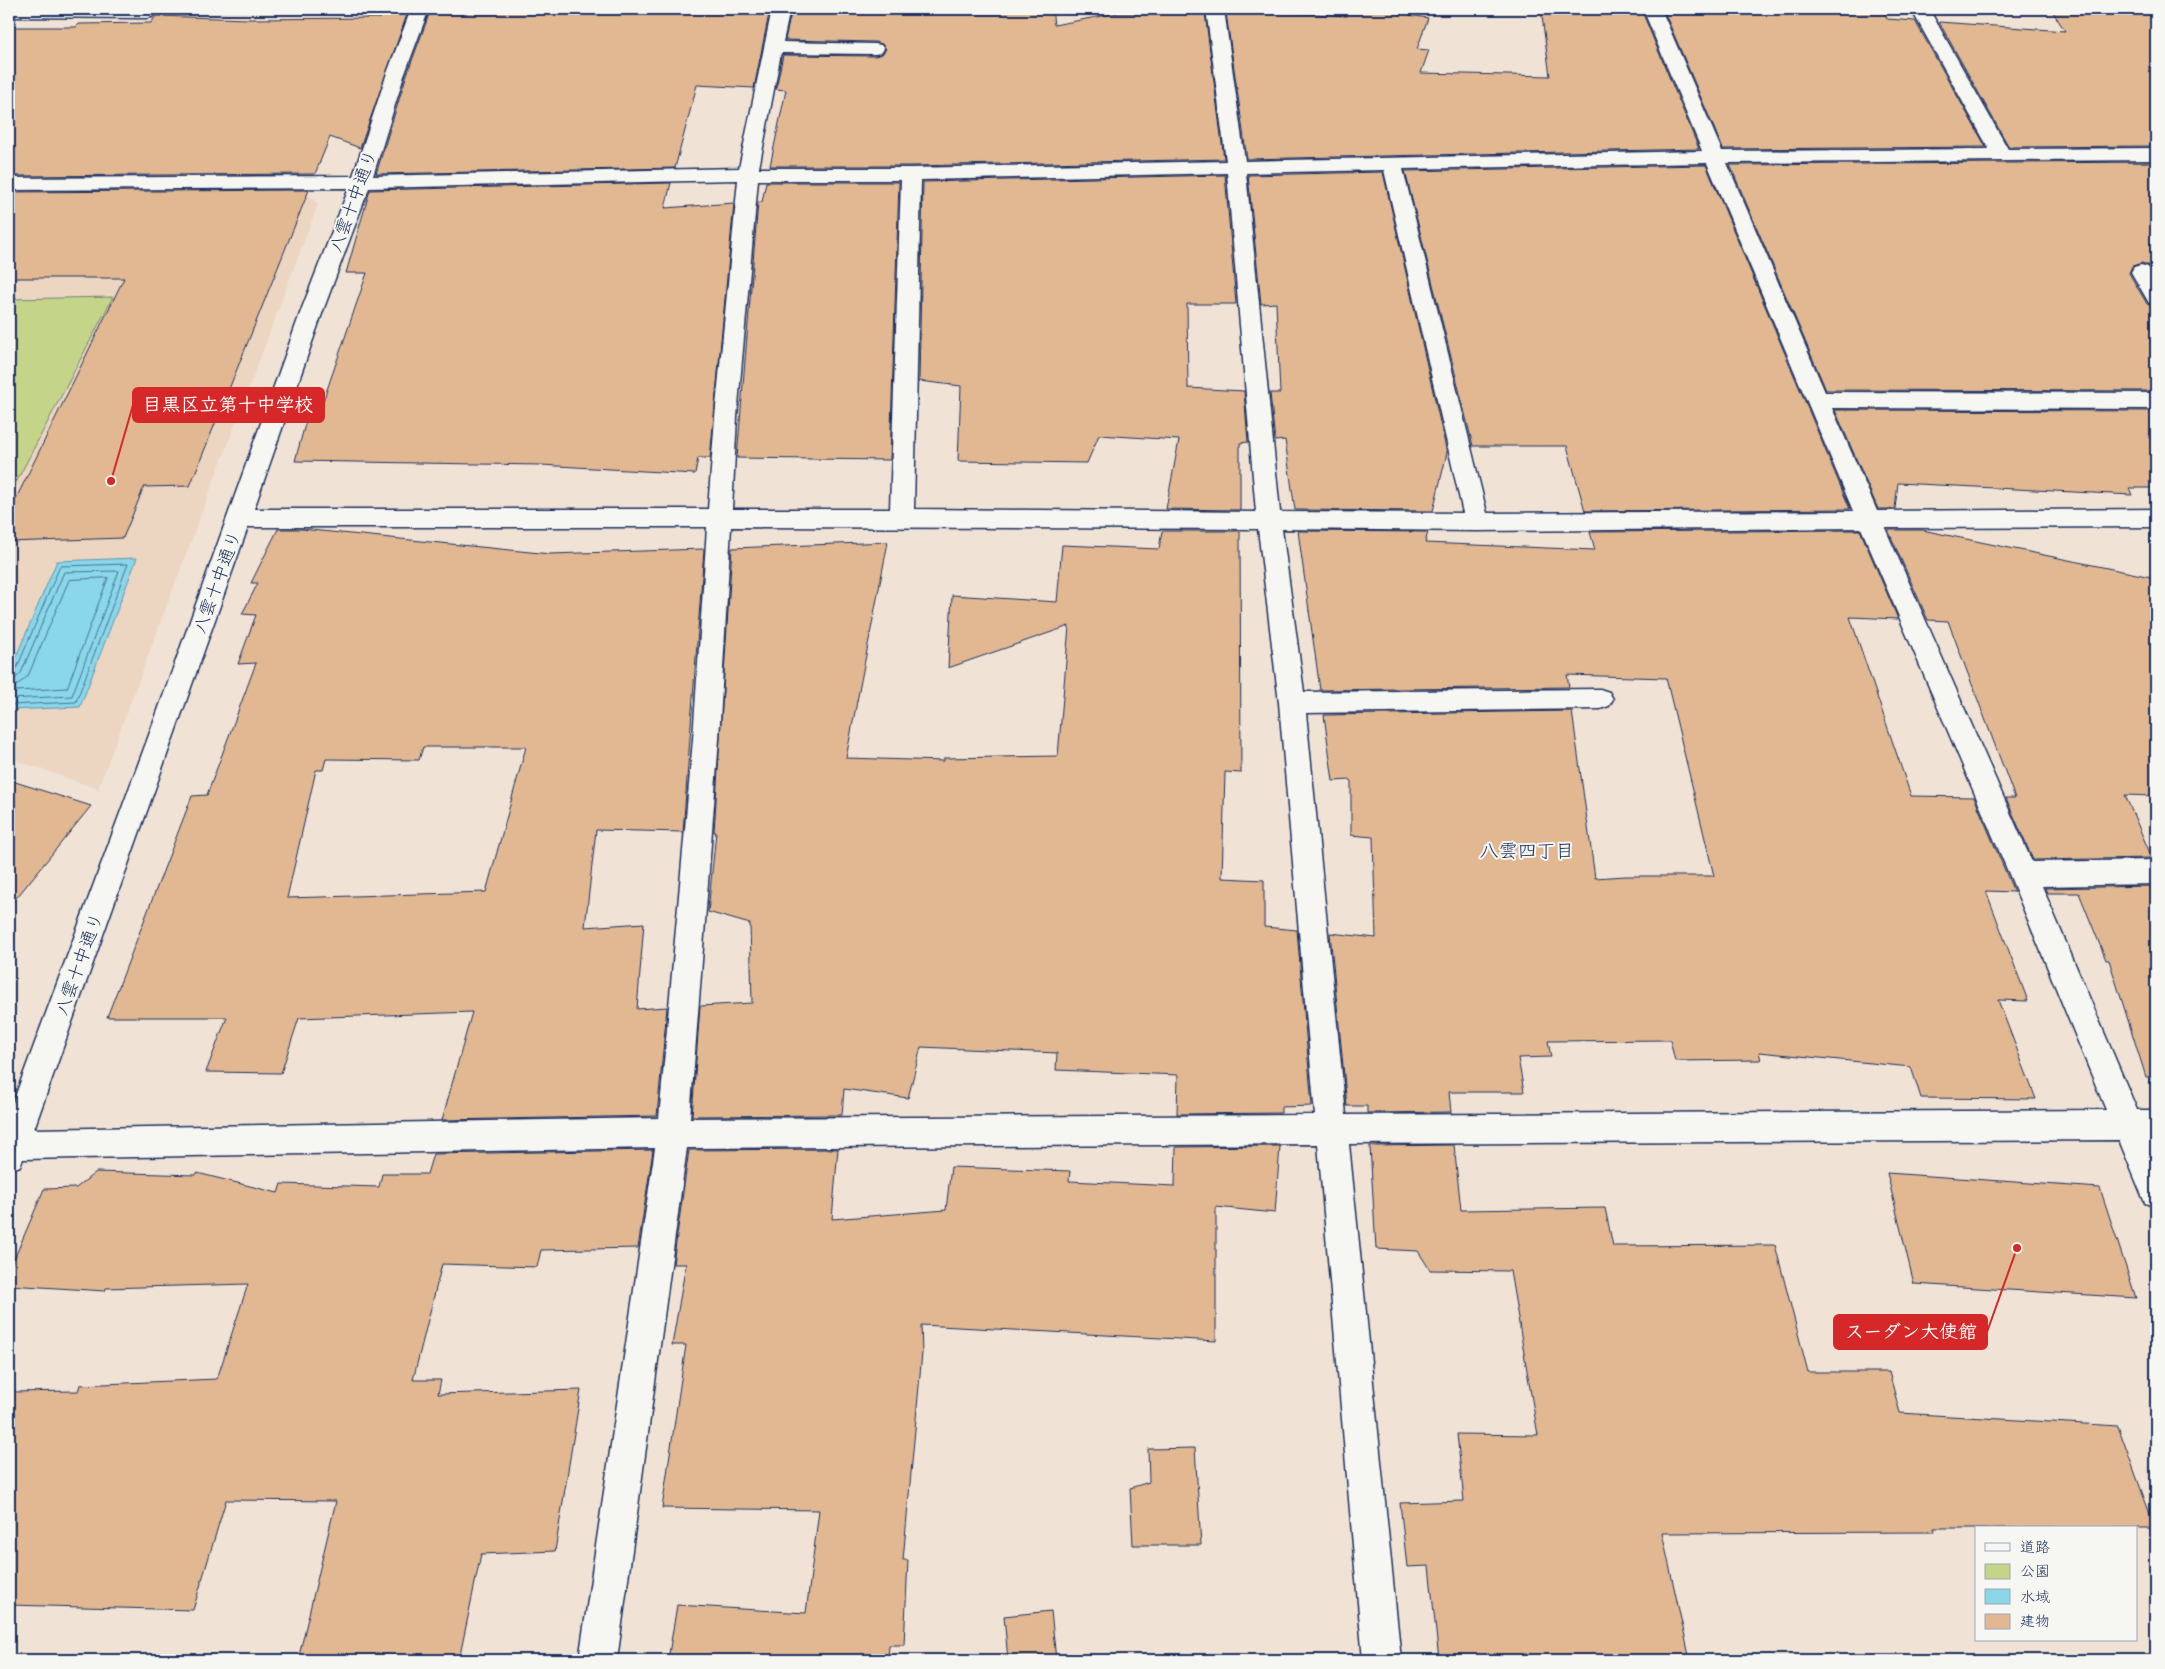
<svg xmlns="http://www.w3.org/2000/svg" width="2165" height="1669" font-family="'Comic Neue','Klee One',sans-serif">
  <style>
    .built { fill: #ecd6c1 }
    .green { fill: #c4d589; stroke: #708274 }
    .water { fill: #8ad7e9; stroke: #5e94b1 }
    .lines { fill: none; stroke-linecap: round; stroke-linejoin: round }
    .shore { stroke: #477296; stroke-width: 1 }
    .building { fill: #e2b892; stroke: #1b2f5e; fill-rule: evenodd }
    .minor-casing { stroke: #1b2f5e; stroke-width: 3 }
    .minor { fill: #f6f6f2; fill-rule: evenodd }
    .labels { text-anchor: middle; stroke-width: 4; stroke-linejoin: round; paint-order: stroke }
    .street-label { font-size: 18px; fill: #1b2f5e; stroke: #f6f6f2 }
    .neighbourhood-label { font-size: 19px; fill: #1b2f5e; stroke: #f6f6f2 }
    .leader { fill: none; stroke: #d62828; stroke-width: 2 }
    .callout-dot { fill: #d62828; stroke: #f6f6f2; stroke-width: 2 }
    .callout { fill: #d62828; stroke: #d62828; stroke-width: 2 }
    .callout-label { font-size: 19px; text-anchor: middle; font-weight: bold; fill: #fff }
  </style>
  <rect width="100%" height="100%" fill="#f0e3d5"/>
  <filter id="ink" filterUnits="userSpaceOnUse"><feTurbulence type="fractalNoise" baseFrequency=".02" numOctaves="2"/><feDisplacementMap in="SourceGraphic" scale="10" xChannelSelector="R" yChannelSelector="G"/><feConvolveMatrix kernelMatrix="1 2 1 2 8 2 1 2 1" color-interpolation-filters="sRGB"/></filter>
  <g filter="url(#ink)">
    <path class="built" d="M306,193L318,204L98,789L9,758V195Z"/>
    <path class="green" d="M113,297L9,496V299Z"/>
    <path class="water" d="M137,558L80,707L9,710V673L57,561Z"/>
    <g class="lines">
      <g class="shore">
        <path d="M108,578L67,688L16,691L15,687L28,676L69,580Z"/>
        <path d="M9,673L16,670L60,566L128,564L76,702L9,705"/>
        <path d="M9,680L16,678L21,673L64,572L119,571L72,696L9,699"/>
      </g>
    </g>
    <g class="building">
      <path d="M381,9H409L360,148L330,137L315,174L9,176V27H76L79,24L151,23L156,16L248,19L380,18Z"/>
      <path d="M431,9L717,10L770,9L754,88L697,85L675,168L376,174L406,77Z"/>
      <path d="M792,9H1052L1054,25L1118,13H1205L1224,159L911,166H770L786,90L776,89L783,55L875,56L882,54L886,49L882,44L875,42L785,40Z"/>
      <path d="M1345,9H1408L1409,15L1428,18L1417,49L1429,50L1421,73L1550,76L1541,9H1641L1699,149L1247,159L1226,13H1245L1246,10L1347,16Z"/>
      <path d="M1663,9L1884,10L1887,19L1915,21L1986,147L1723,149Z"/>
      <path d="M2051,9H2156V146L2009,147L1939,22L2065,31Z"/>
      <path d="M2156,162V277L2150,266L2142,263L2132,266L2129,273L2147,304L2156,307V391L1826,390L1730,165Z"/>
      <path d="M1706,165L1850,509L1585,511L1567,446H1473L1405,171Z"/>
      <path d="M1383,172L1447,453L1433,511L1295,510L1285,440L1275,441L1270,393H1280L1276,303L1261,304L1248,175Z"/>
      <path d="M1225,175L1236,304H1187L1188,388L1244,391L1248,442L1240,443V510L1166,509L1179,440L1099,435L1087,463L958,461L961,386L919,381V383L923,182Z"/>
      <path d="M766,182H899L890,460L737,458L758,202H762Z"/>
      <path d="M671,183L665,208L734,203L710,458H698L695,474L541,465L295,461L307,417L318,416L367,273H346L370,190Z"/>
      <path d="M309,190L190,486L144,487L123,538L9,542V513L124,278H9V192Z"/>
      <path d="M1835,410L2156,411V488H2129L2132,495L1898,483L1895,509H1878Z"/>
      <path d="M278,529H301L550,554L704,549L683,832L596,830L585,927L644,923L637,1009L667,1007L657,1116L442,1120L472,1012L299,1018L281,1073L206,1072L227,1017H107L192,796L207,795L256,663L238,664L256,615L242,614L258,583H251ZM423,747H526L486,892L287,898L316,770H323L326,759L419,760Z"/>
      <path d="M1860,530L1898,619L1850,617L1911,796L1974,797L2014,892L1986,891L2028,1001L1998,1000L2036,1099L1921,1098L1911,1067L1759,1052L1761,1060L1675,1061L1670,1040L1548,1041L1551,1057L1518,1058L1524,1092H1449L1451,1112L1367,1113V1106H1347L1330,933L1376,938L1373,837L1351,835V780L1333,781L1324,715L1572,711L1595,878L1626,876H1714L1666,678L1567,675L1569,687L1320,690L1298,531L1428,532L1425,543L1595,550L1590,532Z"/>
      <path d="M1888,530H1922L2156,578V796L2125,795L2152,858L2033,860L2006,798H2015L1948,621L1928,620Z"/>
      <path d="M1162,531H1240L1241,773L1225,772L1222,878L1264,880V927L1297,930L1312,1106L1281,1107V1113L1177,1114L1178,1075L1056,1070L1057,1053L921,1047L908,1098L844,1089L842,1115L692,1116L700,1006L752,1003L750,924L708,912L716,832H714L732,548L888,542L846,758L944,761V758L1058,756L1069,626L948,668L952,595L1057,602L1062,545L1159,549Z"/>
      <path d="M9,780L91,806L9,907Z"/>
      <path d="M2156,886V1076L2146,1077L2109,960H2106L2079,893H2047L2045,888Z"/>
      <path d="M1454,1145L1461,1210L1605,1208L1613,1246L1775,1245L1808,1372H1889L1900,1413L2118,1426L2155,1528H1934L1935,1532L1662,1533L1690,1660H1439L1429,1566L1407,1567L1400,1503L1464,1501L1457,1434L1538,1435L1510,1271L1430,1270L1418,1251L1376,1249L1370,1146Z"/>
      <path d="M1280,1146L1275,1213L1216,1207V1341L921,1325L922,1353L903,1560H908L904,1645H889L888,1660H668L677,1605L806,1613L819,1510L662,1508L686,1345H672L686,1264H673L689,1150L838,1149L832,1219L946,1210L951,1167L1070,1171L1069,1181L1175,1186L1176,1147Z"/>
      <path d="M653,1150L638,1248L541,1250L537,1267L442,1264L413,1380H441L438,1394L581,1390L555,1551L481,1554L459,1660H298L336,1501L226,1500L193,1610L9,1605V1392L78,1391L80,1385L217,1379L248,1284L106,1288L105,1291L9,1285V1271L44,1189L76,1188L96,1172L195,1175L197,1173L278,1193L281,1184L379,1187L382,1174H427L433,1154Z"/>
      <path d="M1887,1173L2100,1188L2136,1298L1914,1284Z"/>
      <path d="M1195,1448L1201,1545H1133L1130,1488L1149,1482L1148,1449Z"/>
      <path d="M1051,1611L1056,1660H1008L1004,1616Z"/>
    </g>
    <g class="lines">
      <defs>
        <g id="minor">
          <path d="M9,9H150L155,13L152,17L146,18L9,17Z"/>
          <path d="M411,9H429L404,76L373,176L739,168L772,9H790L783,42L875,44L881,45L884,49L881,53L875,54L781,53L759,168H911L1226,161L1206,9H1224L1245,161L1702,151L1643,9H1661L1722,151L1989,149L1911,9H1929L2008,149L2156,148V160L1727,163L1825,392L2156,393V409L1832,408L1877,511L2156,509V527L1885,528L2032,862L2156,860V884L2042,886L2137,1110H2156V1140H2150L2156,1155V1207L2145,1203L2119,1140L1349,1144L1401,1660H1363L1318,1144L687,1148L617,1660H579L655,1148L23,1159L20,1166L9,1170V1113L156,716L302,308L349,188L9,190V178L353,176L386,76ZM1707,163L1853,511L1487,513L1403,169ZM1384,170L1463,513L1280,512L1246,173ZM1227,173L1256,512L914,509L921,180ZM738,180L715,417L708,509H254L324,308L369,188ZM758,180H901L890,509H732L737,417ZM248,527H707L693,739L659,1118L34,1129ZM731,527L1258,529L1279,703L1315,1115L690,1118L719,739ZM1861,528L2009,874L2106,1110L1346,1115L1306,713L1600,709L1609,706L1613,699L1609,692L1600,689L1304,692L1282,529L1477,531Z"/>
          <path d="M2141,265L2148,267L2156,280V305L2149,303L2131,272L2134,267Z"/>
        </g>
      </defs>
      <use href="#minor" class="minor-casing"/>
      <use href="#minor" class="minor"/>
    </g>
  </g>
  <g class="labels">
    <g class="street-label">
      <text transform="translate(353 201) rotate(-70)" y="6">八雲十中通り</text>
      <text transform="translate(217 582) rotate(-70)" y="6">八雲十中通り</text>
      <text transform="translate(79 964) rotate(-70)" y="6">八雲十中通り</text>
    </g>
    <g class="neighbourhood-label">
      <text x="1527" y="857">八雲四丁目</text>
    </g>
  </g>
  <path class="leader" d="M111 481L133 405M2017 1248L1987 1332"/>
  <g class="callout-dot">
    <circle cx="111" cy="481" r="5"/>
    <circle cx="2017" cy="1248" r="5"/>
  </g>
  <g class="callout">
    <rect x="133" y="388" width="191" height="34" rx="5"/>
    <rect x="1834" y="1315" width="153" height="34" rx="5"/>
  </g>
  <g class="callout-label">
    <text x="228" y="411">目黒区立第十中学校</text>
    <text x="1911" y="1338">スーダン大使館</text>
  </g>
  <rect width="2165" height="1669" fill="none" stroke="#f6f6f2" stroke-width="30"/>
  <rect x="15" y="15" width="2135" height="1639" fill="none" stroke="#1b2f5e" stroke-width="2" filter="url(#ink)"/>
  <rect x="1975" y="1526" width="162" height="115" fill="#f6f6f2" stroke="#9ea6b7"/>
  <rect x="1985" y="1543" width="25" height="8" fill="#f6f6f2" stroke="#9ea6b7"/>
  <text x="2020" y="1552" font-size="15" fill="#1b2f5e">道路</text>
  <rect x="1985" y="1564" width="25" height="15" fill="#c4d589" stroke="#9ea6b7"/>
  <text x="2020" y="1576" font-size="15" fill="#1b2f5e">公園</text>
  <rect x="1985" y="1589" width="25" height="15" fill="#8ad7e9" stroke="#9ea6b7"/>
  <text x="2020" y="1602" font-size="15" fill="#1b2f5e">水域</text>
  <rect x="1985" y="1614" width="25" height="15" fill="#e2b892" stroke="#9ea6b7"/>
  <text x="2020" y="1626" font-size="15" fill="#1b2f5e">建物</text>
</svg>
